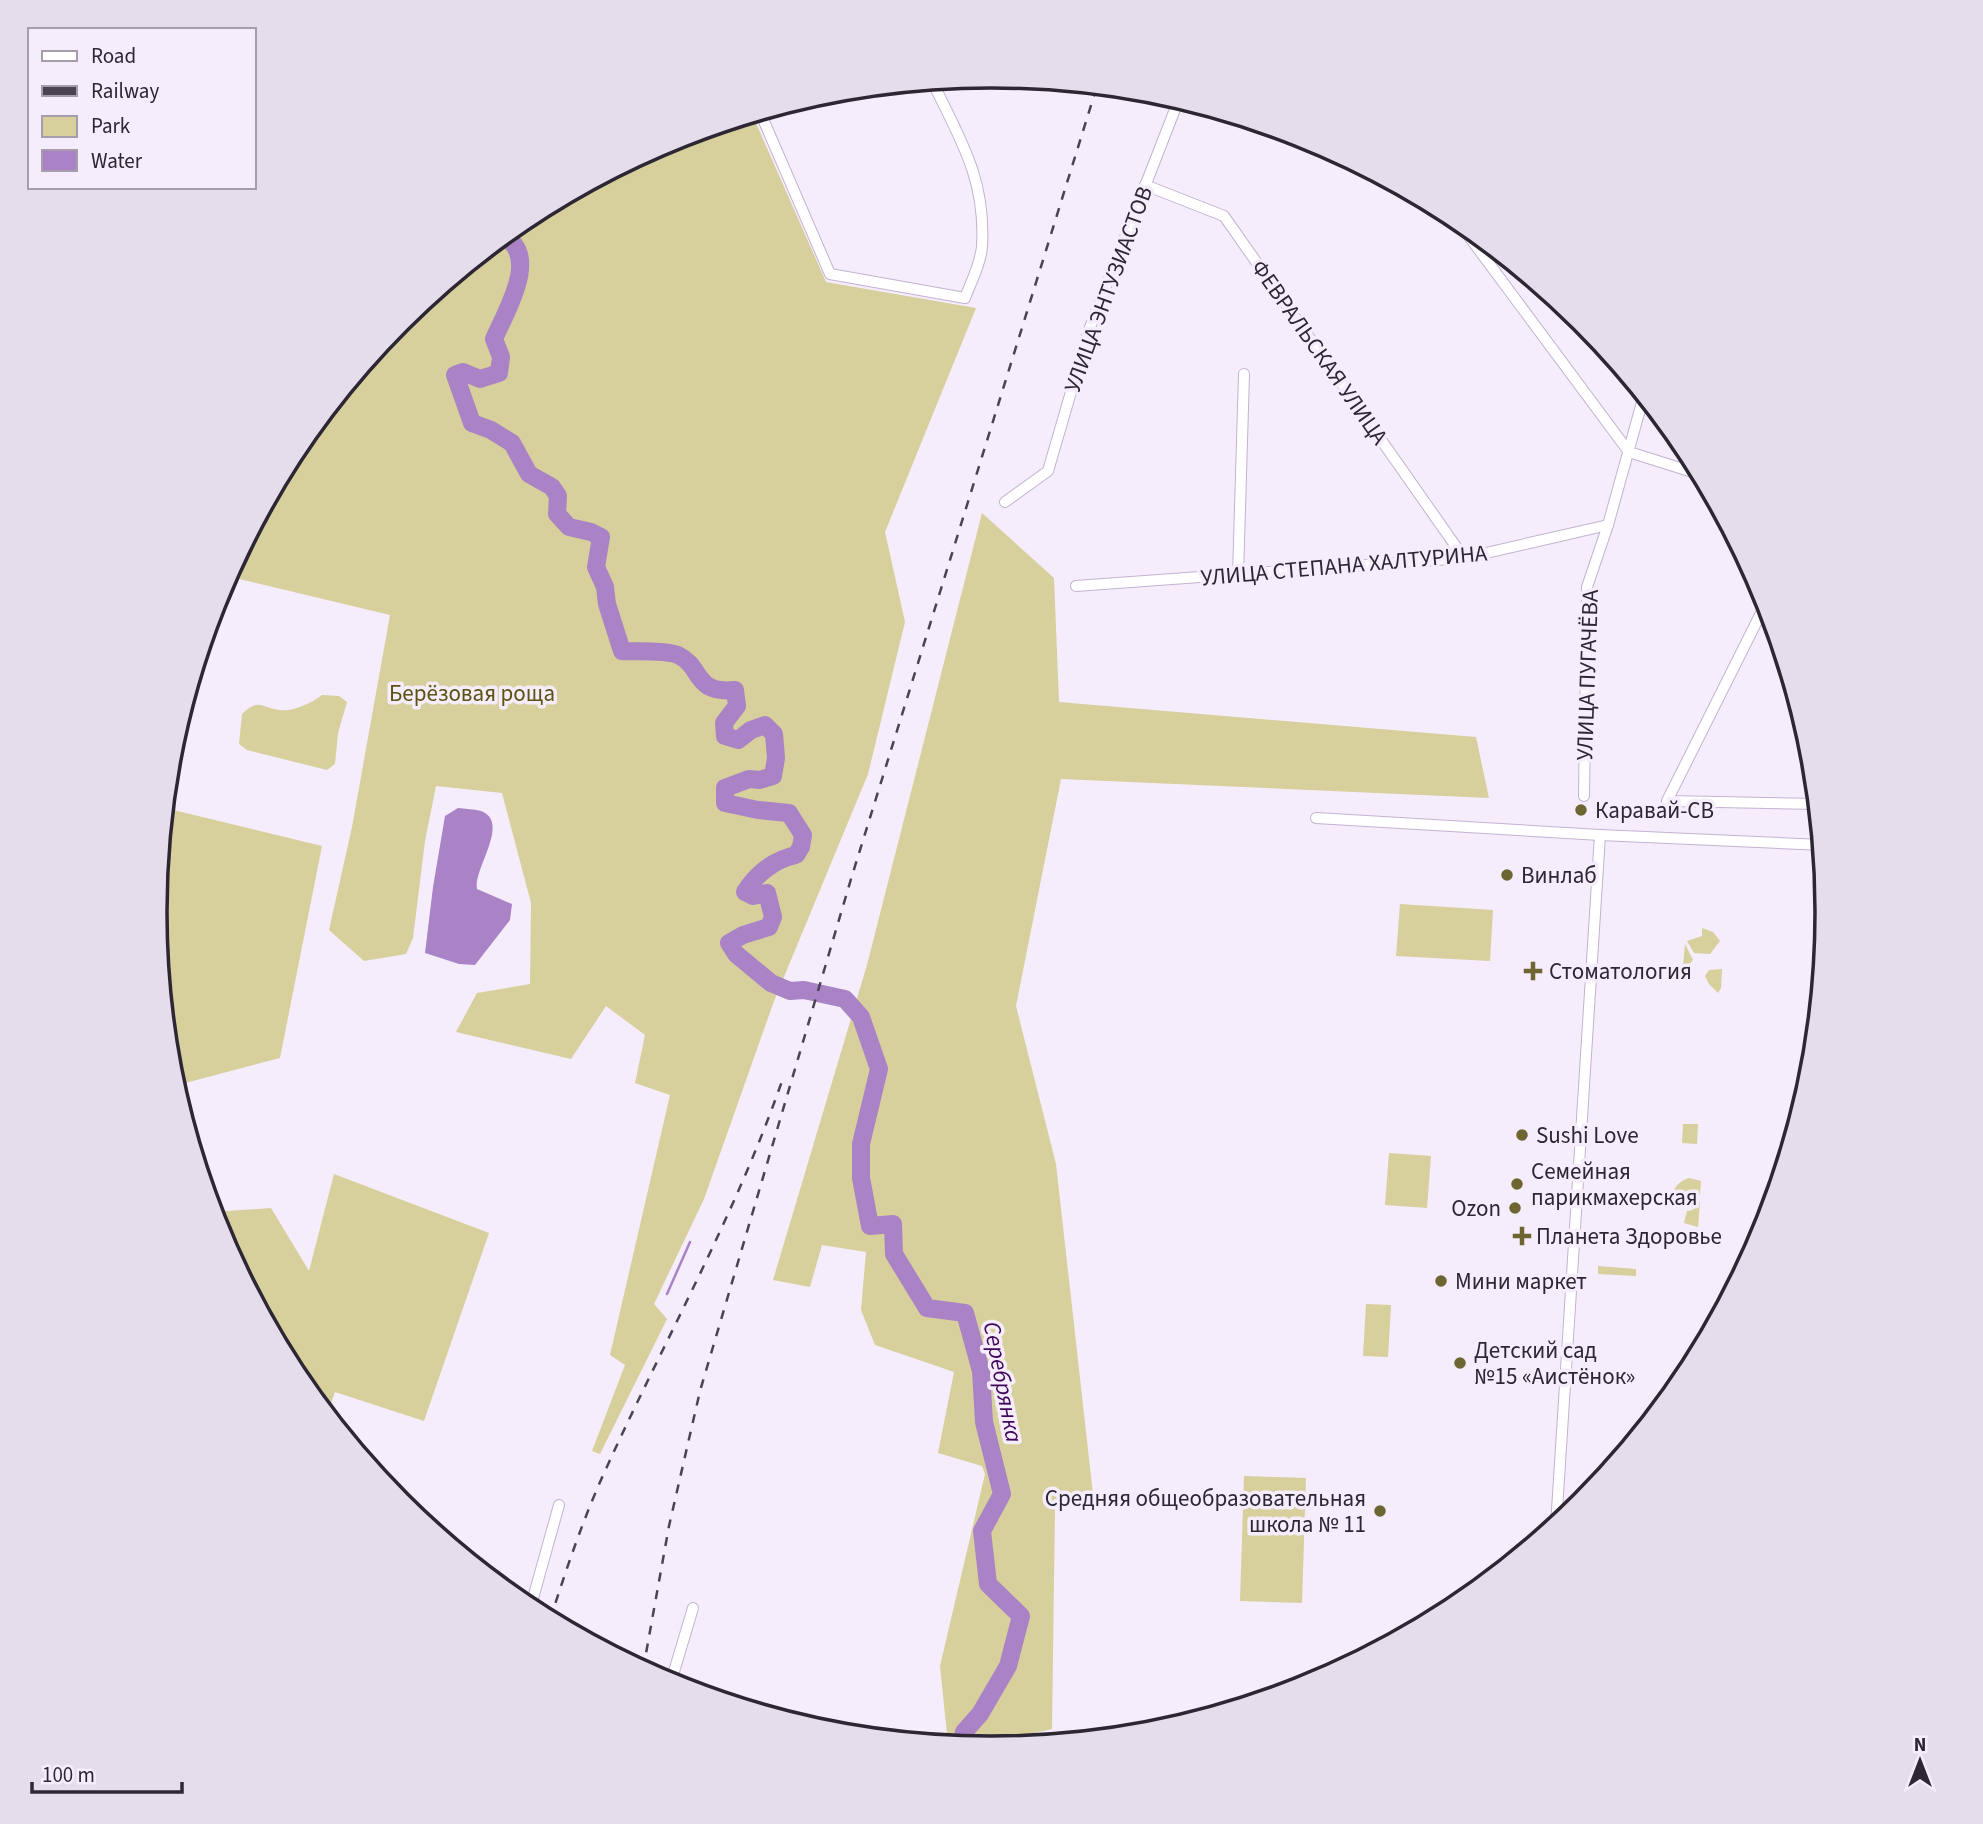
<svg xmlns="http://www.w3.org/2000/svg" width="1983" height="1824" font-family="'Source Sans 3',sans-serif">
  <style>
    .green { fill: #d7cf9c }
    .water { fill: #a983c6 }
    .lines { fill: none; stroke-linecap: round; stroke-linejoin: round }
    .stream { stroke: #a983c6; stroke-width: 2.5 }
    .river { stroke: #a983c6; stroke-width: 18 }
    .street-casing { stroke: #c3b2d2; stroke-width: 12 }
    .street { stroke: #fff; stroke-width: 10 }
    .rail { stroke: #4b4351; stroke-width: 2.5; stroke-dasharray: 9 9; stroke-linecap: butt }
    .poi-dot { fill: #6d6532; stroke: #f5edfb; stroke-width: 2.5 }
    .labels { text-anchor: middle; stroke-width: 7; stroke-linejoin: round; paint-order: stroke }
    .street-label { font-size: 23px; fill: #2d2633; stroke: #f5edfb }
    .park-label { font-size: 23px; fill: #5c5212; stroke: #f5edfb }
    .poi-label { font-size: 23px; fill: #2d2633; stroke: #f5edfb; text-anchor: start }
    .water-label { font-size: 24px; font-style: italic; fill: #3f065b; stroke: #f5edfb }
    .rim { fill: none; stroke: #2d2633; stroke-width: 3.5 }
  </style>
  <rect width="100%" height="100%" fill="#f5edfb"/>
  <g class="green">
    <path d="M752,114L826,282L976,308L885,532L905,622L868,774L774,1001L704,1199L654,1304L667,1319L600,1454L592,1451L625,1365L610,1355L670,1095L635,1083L645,1035L606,1006L571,1059L456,1032L477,993L530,984L531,903L502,793L436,786L425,841L413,938L406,954L364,961L329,930L352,827L390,615L227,576L296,447L400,320L527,216L672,139Z"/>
    <path d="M982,513L1054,578L1059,702L1476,737L1489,798L1061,779L1016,1006L1056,1164L1094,1503H1062L1055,1508L1052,1729L971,1747L948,1744L940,1666L985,1474L982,1466L938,1453L954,1372L875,1345L861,1310L866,1252L822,1245L810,1287L773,1280L867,965Z"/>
    <path d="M322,695L339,696L347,702L338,733L335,764L327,770L247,750L239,744L242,714C259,698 260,707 279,710C293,712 312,703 322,695Z"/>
    <path d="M165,808L322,846L280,1058L174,1086L171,1075L155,912Z"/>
    <path d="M1400,904L1493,910L1490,961L1396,956Z"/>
    <path d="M1702,928L1713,932L1720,941L1710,954L1694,953L1687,941L1702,936Z"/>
    <path d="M1685,944L1693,960L1689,965L1690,972L1682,976Z"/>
    <path d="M1722,969L1721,988L1718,993L1709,984L1705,976L1709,970Z"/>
    <path d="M1683,1124H1698L1697,1144L1682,1143Z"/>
    <path d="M1389,1153L1431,1156L1427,1208L1385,1205Z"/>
    <path d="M334,1174L489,1233L424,1421L335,1392L327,1415L296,1377L218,1232L212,1212L271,1208L309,1271Z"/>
    <path d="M1689,1178L1701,1181L1700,1194L1697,1195L1690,1191L1683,1192L1678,1198L1677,1208L1671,1199C1673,1188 1679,1181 1689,1178Z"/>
    <path d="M1698,1202H1700L1698,1227L1684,1223L1687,1211L1693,1210Z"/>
    <path d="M1598,1266L1636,1269V1276L1598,1274Z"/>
    <path d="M1366,1304L1391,1305L1388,1357L1363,1356Z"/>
    <path d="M1244,1476L1306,1478L1302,1603L1240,1601Z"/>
  </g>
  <path class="water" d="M458,808C465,809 474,809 481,811C511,822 473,869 477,889L512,904L510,920L475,965L459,964L425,953L433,887L445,816Z"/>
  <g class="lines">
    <path class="stream" d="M667,1294L690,1242"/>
    <path class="river" d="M503,236C541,255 506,311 494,339L501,357L499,373L480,379L463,372L455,375L472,423L491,430L512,443L529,474L552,487L558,496L557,514L569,527L591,532L601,537L596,567L605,587L607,604L622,651C636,652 666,650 678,655C703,667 693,694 735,690L737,706L724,723L725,736L738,740L751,730L765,725L774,734L776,758L773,776L760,780L749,779L725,788V803L758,810L789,813L803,835L801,847L796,855C775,859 756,874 745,892L753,896L767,893L773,917L769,927L743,935L729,943L736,954L771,983L790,991L804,990L845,999L861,1017L879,1069L861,1144V1178L870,1226L893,1224L894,1254L927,1308L965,1313L981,1371L984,1422L1002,1494L982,1531L988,1584L1021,1616L1008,1666L980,1714L964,1732L961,1746"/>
    <defs>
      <g id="street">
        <path d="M760,112L830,274L965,298C971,282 981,263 982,246C986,179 960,139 932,81"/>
        <path d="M1145,185L1224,216L1464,558"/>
        <path d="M1453,215L1629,452L1702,475"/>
        <path d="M1005,502L1048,471L1089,330L1179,99"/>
        <path d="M1238,576L1244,374"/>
        <path d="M1076,586L1464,558L1608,525"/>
        <path d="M1767,601L1667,801L1818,804"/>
        <path d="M1584,796L1587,587L1608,525L1644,395"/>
        <path d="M1316,818L1600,835L1822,845"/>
        <path d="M1556,1526L1600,835"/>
        <path d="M530,1609L559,1505"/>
        <path d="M670,1685L693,1608"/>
      </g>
    </defs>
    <use href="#street" class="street-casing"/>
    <use href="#street" class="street"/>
    <g class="rail">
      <path d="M550,1620C566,1570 583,1519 605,1471C664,1341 735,1216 782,1081"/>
      <path d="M643,1670L669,1526L700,1391L851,879L1097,86"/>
    </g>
  </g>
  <g class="poi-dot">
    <circle cx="1581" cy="810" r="7"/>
    <circle cx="1507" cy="875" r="7"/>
    <path d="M1529.5 960.5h7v7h7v7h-7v7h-7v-7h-7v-7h7z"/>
    <circle cx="1522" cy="1135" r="7"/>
    <circle cx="1517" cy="1184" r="7"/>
    <circle cx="1515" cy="1208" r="7"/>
    <path d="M1518.5 1225.5h7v7h7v7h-7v7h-7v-7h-7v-7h7z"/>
    <circle cx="1441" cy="1281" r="7"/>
    <circle cx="1460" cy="1363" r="7"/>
    <circle cx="1380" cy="1511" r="7"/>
  </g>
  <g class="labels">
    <g class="street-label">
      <text transform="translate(1108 289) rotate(-70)" y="8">УЛИЦА ЭНТУЗИАСТОВ</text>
      <text transform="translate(1320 352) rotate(55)" y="8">ФЕВРАЛЬСКАЯ УЛИЦА</text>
      <text transform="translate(1344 565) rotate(-5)" y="8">УЛИЦА СТЕПАНА ХАЛТУРИНА</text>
      <text transform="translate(1587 675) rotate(-88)" y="8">УЛИЦА ПУГАЧЁВА</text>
    </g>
    <g class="park-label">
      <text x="472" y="701">Берёзовая роща</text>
    </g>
    <g class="poi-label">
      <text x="1595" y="818">Каравай-СВ</text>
      <text x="1521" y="883">Винлаб</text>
      <text x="1549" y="979">Стоматология</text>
      <text x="1536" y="1143">Sushi Love</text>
      <text x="1531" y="1179">Семейная<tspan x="1531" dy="26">парикмахерская</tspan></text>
      <text x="1501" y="1216" text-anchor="end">Ozon</text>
      <text x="1536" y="1244">Планета Здоровье</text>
      <text x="1455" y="1289">Мини маркет</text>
      <text x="1474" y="1358">Детский сад<tspan x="1474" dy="26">№15 «Аистёнок»</tspan></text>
      <text x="1366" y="1506" text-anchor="end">Средняя общеобразовательная<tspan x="1366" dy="26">школа № 11</tspan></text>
    </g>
    <g class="water-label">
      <text transform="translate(1003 1382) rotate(79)" y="8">Серебрянка</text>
    </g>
  </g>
  <path d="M0 0H1983V1824H0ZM167 912a824 824 0 1 1 1648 0a824 824 0 1 1-1648 0Z" fill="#e5ddeb" fill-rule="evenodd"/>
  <path class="rim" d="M167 912a824 824 0 1 1 1648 0a824 824 0 1 1-1648 0Z"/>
  <rect x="28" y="28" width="228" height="161" fill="#f5edfb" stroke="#a59dab" stroke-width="2"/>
  <rect x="42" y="51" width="35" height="10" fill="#ffffff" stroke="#a59dab" stroke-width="2"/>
  <text x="91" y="63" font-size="21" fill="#2d2633">Road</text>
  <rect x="42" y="86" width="35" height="10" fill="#4b4351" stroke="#a59dab" stroke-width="2"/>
  <text x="91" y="98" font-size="21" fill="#2d2633">Railway</text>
  <rect x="42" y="116" width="35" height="21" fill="#d7cf9c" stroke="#a59dab" stroke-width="2"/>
  <text x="91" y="133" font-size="21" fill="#2d2633">Park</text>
  <rect x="42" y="150" width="35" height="21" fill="#a983c6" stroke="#a59dab" stroke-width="2"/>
  <text x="91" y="168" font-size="21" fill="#2d2633">Water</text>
  <g transform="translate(1920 1761)" stroke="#f5edfb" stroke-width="5" paint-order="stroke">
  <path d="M0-5L12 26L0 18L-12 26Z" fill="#2d2633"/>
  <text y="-10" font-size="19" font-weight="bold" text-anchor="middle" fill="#2d2633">N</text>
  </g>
  <path d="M32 1782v10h150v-10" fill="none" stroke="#2d2633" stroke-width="3.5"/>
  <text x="42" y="1782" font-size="21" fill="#2d2633" stroke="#f5edfb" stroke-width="5" paint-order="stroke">100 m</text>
</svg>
